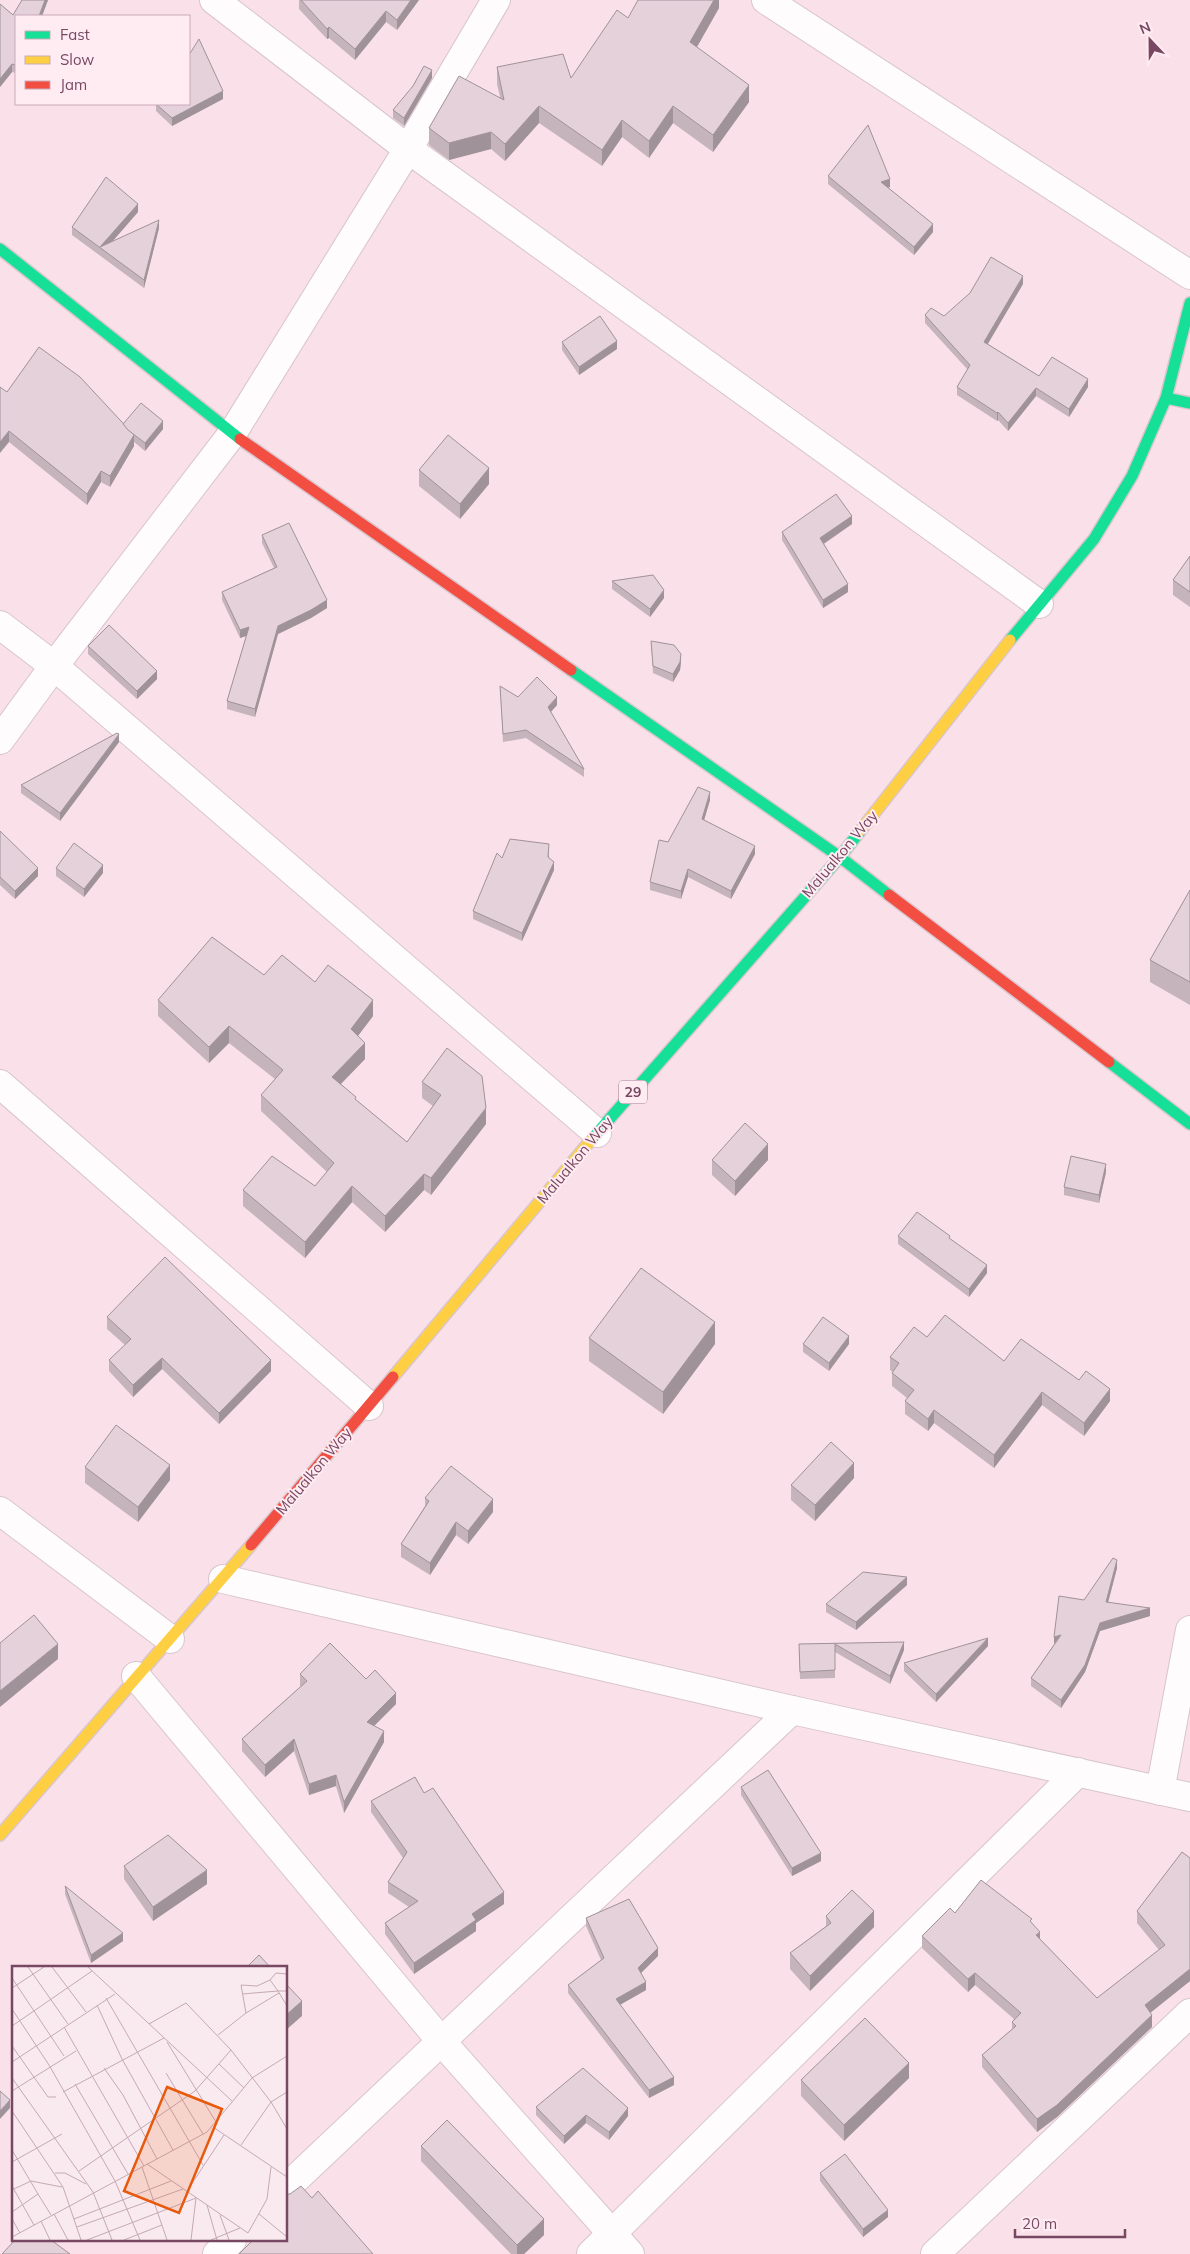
<svg xmlns="http://www.w3.org/2000/svg" width="1190" height="2254" font-family="Mulish,sans-serif">
  <style>
    .residential { fill: #fae0e9; fill-rule: evenodd }
    .lines { fill: none; stroke-linecap: round; stroke-linejoin: round }
    .street-casing { stroke: #d8c5ce; stroke-width: 30 }
    .fast-casing { stroke: #d9c6ce; stroke-width: 14 }
    .slow-casing { stroke: #d9c6ce; stroke-width: 14 }
    .jam-casing { stroke: #d9c6ce; stroke-width: 14 }
    .street { stroke: #fefcfc; stroke-width: 28 }
    .fast { stroke: #16e098; stroke-width: 11 }
    .slow { stroke: #ffcf43; stroke-width: 11 }
    .jam { stroke: #f24e42; stroke-width: 11 }
    .wall { fill: #c5b4bb }
    .shaded-wall { fill: #a09299 }
    .building { fill: #e5d1da; stroke: #a09299 }
    .labels { text-anchor: middle; stroke-width: 4; stroke-linejoin: round; paint-order: stroke }
    .shield { fill: #ffecf2; stroke: #a0798e; stroke-width: 1 }
    .shield-label { font-size: 14px; font-weight: bold; fill: #784863 }
    .street-label { font-size: 15px; fill: #784863; stroke: #ffecf2 }
    .inset-road { fill: none; stroke: #c5a9b6; stroke-width: 1 }
    .view { fill: #e8590c; fill-opacity: 0.15; stroke: #e8590c; stroke-width: 2.5 }
    .inset-edge { fill: none; stroke: #784863; stroke-width: 2.5 }
  </style>
  <rect width="100%" height="100%" fill="#f8eaee"/>
  <path class="residential" d="M0,0H1190V2254H0ZM16,16H189V104H16ZM14,1968H286V2240H14Z"/>
  <g class="lines">
    <defs>
      <g id="street">
        <path d="M214,0L408,149L1039,604"/>
        <path d="M766,0L1190,275"/>
        <path d="M0,625L54,666L597,1133"/>
        <path d="M0,740L54,666L232,434L408,149L496,0"/>
        <path d="M0,1084L369,1406"/>
        <path d="M0,1511L170,1639"/>
        <path d="M223,1579L792,1710L1190,1797"/>
        <path d="M136,1676L441,2041L630,2254"/>
        <path d="M1160,1791L1190,1630"/>
        <path d="M286,2188L792,1710"/>
        <path d="M217,2254L232,2240"/>
        <path d="M591,2254L1078,1772"/>
        <path d="M935,2254L1190,2013"/>
      </g>
      <g id="fast">
        <path d="M0,249L240,439"/>
        <path d="M1166,398L1190,403"/>
        <path d="M1010,640L1094,539L1132,476L1166,398L1190,303"/>
        <path d="M571,670L840,857L889,895"/>
        <path d="M1109,1062L1190,1124"/>
        <path d="M591,1140L840,857L861,830"/>
      </g>
      <g id="slow">
        <path d="M861,830L1010,640"/>
        <path d="M393,1377L591,1140"/>
        <path d="M0,1835L251,1545"/>
      </g>
      <g id="jam">
        <path d="M240,439L571,670"/>
        <path d="M889,895L1109,1062"/>
        <path d="M251,1545L393,1377"/>
      </g>
    </defs>
    <use href="#street" class="street-casing"/>
    <use href="#fast" class="fast-casing"/>
    <use href="#slow" class="slow-casing"/>
    <use href="#jam" class="jam-casing"/>
    <use href="#street" class="street"/>
    <use href="#fast" class="fast"/>
    <use href="#slow" class="slow"/>
    <use href="#jam" class="jam"/>
  </g>
  <g class="wall">
    <path d="M22,0H48L42,16H16V73L12,72L0,87V4L13,15Z"/>
    <path d="M299,0H419L397,30L386,22L355,60L329,38L327,39L299,9Z"/>
    <path d="M719,0V8L697,47L749,102L713,152L673,123L649,158L622,137L602,166L539,123L505,161L491,149L449,160L429,145V128L500,97L497,84V67L571,78L628,18Z"/>
    <path d="M432,78L404,126L393,118V110Z"/>
    <path d="M223,99L172,126L156,111V104Z"/>
    <path d="M828,176L890,187H888L933,232L914,255L828,184Z"/>
    <path d="M138,212L112,242L159,228L144,288L72,235V227Z"/>
    <path d="M1023,284L988,344L1039,376L1088,387L1069,417L1036,396L1008,431L998,420L997,421L957,395V387L968,370L925,323V315L944,316Z"/>
    <path d="M562,342L617,349L579,375L562,350Z"/>
    <path d="M7,392L123,424L163,429L145,451L134,442V446L110,487L101,482L87,505L9,442Z"/>
    <path d="M419,470L489,484L460,519L419,486Z"/>
    <path d="M852,524L824,544L848,592L823,608L782,540V532Z"/>
    <path d="M262,535L327,608L311,618L278,634L255,717L227,709V701L246,636L240,638L222,600V592L274,568L262,543Z"/>
    <path d="M1190,556V607L1173,595V580Z"/>
    <path d="M612,581L664,598L650,617L612,589Z"/>
    <path d="M651,641L681,662L680,670L673,682L653,673Z"/>
    <path d="M88,646L157,679L137,699L88,654Z"/>
    <path d="M500,686L518,697L557,705L551,712L584,769V777L526,738L503,742Z"/>
    <path d="M119,742L60,821L21,793V785Z"/>
    <path d="M710,800L704,820L755,854L731,899L688,877L681,899L650,890V882L668,842Z"/>
    <path d="M0,831L38,876L15,899L0,885Z"/>
    <path d="M549,852V857L554,870L522,941L473,919V911L502,858Z"/>
    <path d="M56,868L103,873L84,897L56,876Z"/>
    <path d="M1190,890V1005L1150,982V960Z"/>
    <path d="M264,975L315,982L373,1016L358,1036L365,1059L341,1084L356,1100L407,1142L433,1106L422,1098V1082L486,1124L431,1195L424,1190L385,1232L352,1202L305,1258L243,1206V1190L315,1186L327,1172L261,1111V1095L275,1079L229,1043L209,1063L158,1016V1000Z"/>
    <path d="M712,1160H768L735,1196L712,1175Z"/>
    <path d="M1106,1172L1099,1203L1064,1195V1187Z"/>
    <path d="M898,1236L950,1239L987,1273L969,1297L898,1244Z"/>
    <path d="M107,1317L271,1371L219,1424L162,1369L133,1397L109,1371V1360L125,1345L107,1329Z"/>
    <path d="M927,1337L1004,1361L1079,1380L1110,1401L1084,1436L1042,1405L994,1468L934,1423L928,1431L905,1414V1401L907,1398L892,1386V1373L893,1372L890,1370V1357Z"/>
    <path d="M589,1338L715,1344L663,1414L589,1361Z"/>
    <path d="M803,1344H849L829,1371L803,1352Z"/>
    <path d="M85,1467L170,1480L138,1522L85,1483Z"/>
    <path d="M854,1478L815,1521L791,1500V1485Z"/>
    <path d="M425,1498L493,1512L468,1544L456,1535L430,1575L401,1557V1544L425,1506Z"/>
    <path d="M1117,1568L1108,1603L1150,1616L1100,1631L1085,1672L1061,1708L1031,1686V1678L1084,1600Z"/>
    <path d="M907,1585L856,1630L826,1612V1604Z"/>
    <path d="M904,1642V1650L890,1684L835,1652V1678L800,1679L799,1644Z"/>
    <path d="M988,1646L936,1702L904,1671V1663Z"/>
    <path d="M300,1674L366,1679L396,1704L374,1726L384,1742L344,1813L336,1786L309,1795L294,1751L265,1777L242,1751V1739L301,1686H300Z"/>
    <path d="M741,1787L821,1861L792,1876L741,1795Z"/>
    <path d="M424,1793L504,1904L476,1923V1931L414,1974L385,1934V1923L409,1907L388,1893V1882L403,1858L371,1812V1801Z"/>
    <path d="M1190,1858V1981L1150,2013L1152,2027L1057,2117L1037,2132L982,2067V2055L1012,2029V2022L1014,2019L975,1985L968,1992L922,1948V1936L955,1913L1032,1923L1040,1939L1097,1998L1159,1950L1137,1923V1911Z"/>
    <path d="M124,1866L207,1884L153,1921L124,1879Z"/>
    <path d="M65,1886L123,1941L91,1963L65,1894Z"/>
    <path d="M826,1916L874,1927L810,1991L790,1969V1953L826,1926Z"/>
    <path d="M586,1918L658,1956L641,1973L646,1990L620,2005L674,2085L649,2098L568,1993V1985L601,1960L586,1926Z"/>
    <path d="M909,2078L844,2141L801,2096V2080Z"/>
    <path d="M536,2107L628,2116L609,2140L586,2123L564,2144L536,2115Z"/>
    <path d="M421,2146L544,2235L524,2254H511L421,2161Z"/>
    <path d="M820,2173L888,2217L863,2237L820,2181Z"/>
  </g>
  <g class="shaded-wall">
    <path d="M45,0H48L42,16H39Z"/>
    <path d="M411,0H419L397,30V20Z"/>
    <path d="M714,0H719V8L690,59V42Z"/>
    <path d="M386,11V22L355,60V49Z"/>
    <path d="M329,27V38L327,39V29Z"/>
    <path d="M12,64V72L0,87V79Z"/>
    <path d="M432,70V78L404,126V118Z"/>
    <path d="M749,85V102L713,152V135Z"/>
    <path d="M223,91V99L172,126V118Z"/>
    <path d="M539,106V123L505,161V144Z"/>
    <path d="M673,106V123L649,158V141Z"/>
    <path d="M622,120V137L602,166V150Z"/>
    <path d="M491,132V149L449,160V143Z"/>
    <path d="M890,179V187L881,190V182Z"/>
    <path d="M138,204V212L104,251L100,247Z"/>
    <path d="M159,220V228L144,288V280Z"/>
    <path d="M933,224V232L914,255V247Z"/>
    <path d="M1023,276V284L984,350V342Z"/>
    <path d="M617,341V349L579,375V367Z"/>
    <path d="M1088,379V387L1069,417V409Z"/>
    <path d="M1036,388V396L1008,431V423Z"/>
    <path d="M998,412V420L997,421V413Z"/>
    <path d="M163,421V429L145,451V443Z"/>
    <path d="M9,431V442L0,453V442Z"/>
    <path d="M134,435V446L110,487V476Z"/>
    <path d="M489,468V484L460,519V504Z"/>
    <path d="M101,471V482L87,505V494Z"/>
    <path d="M852,516V524L820,546V538Z"/>
    <path d="M848,584V592L823,608V600Z"/>
    <path d="M664,590V598L650,617V609Z"/>
    <path d="M327,600V608L311,618L278,634L255,717V709L278,626Z"/>
    <path d="M249,627V635L240,638V630Z"/>
    <path d="M681,654V662L680,670L673,682V674Z"/>
    <path d="M157,671V679L137,699V691Z"/>
    <path d="M557,697V705L548,715V707Z"/>
    <path d="M119,734V742L60,821V813Z"/>
    <path d="M710,792V800L702,827V819Z"/>
    <path d="M755,846V854L731,899V891Z"/>
    <path d="M554,862V870L522,941V933Z"/>
    <path d="M103,865V873L84,897V889Z"/>
    <path d="M38,868V876L15,899V891Z"/>
    <path d="M688,869V877L681,899V891Z"/>
    <path d="M373,1000V1016L351,1045V1029Z"/>
    <path d="M229,1026V1043L209,1063V1047Z"/>
    <path d="M365,1043V1059L332,1093V1077Z"/>
    <path d="M486,1108V1124L431,1195V1178Z"/>
    <path d="M768,1144V1160L735,1196V1181Z"/>
    <path d="M1106,1164V1172L1099,1203V1195Z"/>
    <path d="M424,1174V1190L385,1232V1216Z"/>
    <path d="M352,1186V1202L305,1258V1242Z"/>
    <path d="M987,1265V1273L969,1297V1289Z"/>
    <path d="M715,1322V1344L663,1414V1392Z"/>
    <path d="M849,1336V1344L829,1371V1363Z"/>
    <path d="M162,1358V1369L133,1397V1385Z"/>
    <path d="M271,1360V1371L219,1424V1413Z"/>
    <path d="M1110,1389V1401L1084,1436V1423Z"/>
    <path d="M1042,1392V1405L994,1468V1455Z"/>
    <path d="M934,1410V1423L928,1431V1419Z"/>
    <path d="M854,1463V1478L815,1521V1505Z"/>
    <path d="M170,1465V1480L138,1522V1507Z"/>
    <path d="M493,1499V1512L468,1544V1531Z"/>
    <path d="M456,1522V1535L430,1575V1563Z"/>
    <path d="M1117,1560V1568L1106,1610V1602Z"/>
    <path d="M907,1577V1585L856,1630V1622Z"/>
    <path d="M1150,1608V1616L1100,1631L1085,1672L1061,1708V1700L1100,1623Z"/>
    <path d="M1061,1635L1054,1644V1637Z"/>
    <path d="M988,1638V1646L936,1702V1694Z"/>
    <path d="M904,1642V1650L890,1684V1676Z"/>
    <path d="M58,1644V1659L0,1707V1691Z"/>
    <path d="M396,1693V1704L367,1733V1722Z"/>
    <path d="M384,1731V1742L344,1813V1802Z"/>
    <path d="M294,1739V1751L265,1777V1765Z"/>
    <path d="M336,1775V1786L309,1795V1784Z"/>
    <path d="M821,1853V1861L792,1876V1868Z"/>
    <path d="M207,1870V1884L153,1921V1907Z"/>
    <path d="M504,1892V1904L476,1923V1931L414,1974V1963L472,1914Z"/>
    <path d="M874,1911V1927L810,1991V1976Z"/>
    <path d="M1040,1932V1944L1036,1935Z"/>
    <path d="M123,1933V1941L91,1963V1955Z"/>
    <path d="M658,1948V1956L638,1976V1968Z"/>
    <path d="M1190,1969V1981L1145,2017V2005Z"/>
    <path d="M975,1973V1985L968,1992V1979Z"/>
    <path d="M646,1982V1990L616,2007V1999Z"/>
    <path d="M302,2001V2016L286,2030V2015Z"/>
    <path d="M1152,2015V2027L1057,2117L1037,2132V2119Z"/>
    <path d="M909,2063V2078L844,2141V2125Z"/>
    <path d="M674,2077V2085L649,2098V2090Z"/>
    <path d="M10,2100V2108L0,2119V2111Z"/>
    <path d="M628,2108V2116L609,2140V2132Z"/>
    <path d="M586,2115V2123L564,2144V2136Z"/>
    <path d="M888,2210V2217L863,2237V2229Z"/>
    <path d="M544,2219V2235L524,2254H517V2245Z"/>
  </g>
  <g class="building">
    <path d="M22,0H45L39,16H16V65L12,64L0,79V4L13,15Z"/>
    <path d="M301,0H411L397,20L386,11L355,49L329,27L327,29Z"/>
    <path d="M638,0H714L690,42L749,85L713,135L673,106L649,141L622,120L602,150L539,106L505,144L491,132L449,143L429,128L459,76L504,100L497,67L563,54L571,78L617,10L628,18Z"/>
    <path d="M199,39L223,91L172,118L156,104H189V55Z"/>
    <path d="M424,66L432,70L404,118L393,110L413,86Z"/>
    <path d="M868,125L890,179L881,182L933,224L914,247L828,176Z"/>
    <path d="M106,177L138,204L100,247L159,220L144,280L72,227Z"/>
    <path d="M991,257L1023,276L984,342L1039,376L1052,357L1088,379L1069,409L1036,388L1008,423L998,412L997,413L957,387L970,365L925,315L931,308L944,316L970,293Z"/>
    <path d="M600,316L617,341L579,367L562,342Z"/>
    <path d="M39,347L80,377L134,435L110,476L101,471L87,494L9,431L0,442V387L7,392Z"/>
    <path d="M141,403L163,421L145,443L128,430L123,424Z"/>
    <path d="M448,435L489,468L460,504L419,470Z"/>
    <path d="M836,494L852,516L820,538L848,584L823,600L782,532Z"/>
    <path d="M289,523L327,600L311,610L278,626L255,709L227,701L249,627L240,630L222,592L277,567L262,535Z"/>
    <path d="M1190,556V592L1173,580Z"/>
    <path d="M653,575L664,590L650,609L612,581Z"/>
    <path d="M109,625L157,671L137,691L88,646Z"/>
    <path d="M651,641L674,645L681,654L680,662L673,674L653,666Z"/>
    <path d="M537,677L557,697L548,707L584,769L526,730L503,734L500,686L518,697Z"/>
    <path d="M117,733L119,734L60,813L21,785Z"/>
    <path d="M698,787L710,792L702,819L755,846L731,891L688,869L681,891L650,882L659,840L668,842Z"/>
    <path d="M0,831L38,868L15,891L0,877Z"/>
    <path d="M510,839L549,844L548,857L554,862L522,933L473,911L497,853L502,858Z"/>
    <path d="M74,843L103,865L84,889L56,868Z"/>
    <path d="M1190,890V982L1150,960Z"/>
    <path d="M212,937L264,975L282,955L315,982L328,965L373,1000L351,1029L365,1043L332,1077L356,1097L355,1099L407,1142L441,1095L422,1082L447,1048L482,1076L486,1108L431,1178L424,1174L385,1216L352,1186L305,1242L243,1190L272,1156L315,1186L334,1163L261,1095L283,1070L229,1026L209,1047L158,1000Z"/>
    <path d="M745,1123L768,1144L735,1181L712,1160Z"/>
    <path d="M1071,1156L1106,1164L1099,1195L1064,1187Z"/>
    <path d="M917,1212L950,1236L949,1238L987,1265L969,1289L898,1236Z"/>
    <path d="M165,1257L271,1360L219,1413L162,1358L133,1385L109,1360L131,1339L107,1317Z"/>
    <path d="M641,1268L715,1322L663,1392L589,1338Z"/>
    <path d="M945,1315L1004,1361L1021,1339L1079,1380L1086,1371L1110,1389L1084,1423L1042,1392L994,1455L934,1410L928,1419L905,1401L914,1390L892,1373L899,1363L890,1357L914,1327L927,1337Z"/>
    <path d="M823,1317L849,1336L829,1363L803,1344Z"/>
    <path d="M116,1425L170,1465L138,1507L85,1467Z"/>
    <path d="M831,1442L854,1463L815,1505L791,1485Z"/>
    <path d="M451,1466L493,1499L468,1531L456,1522L430,1563L401,1544L429,1501L425,1498Z"/>
    <path d="M1113,1558L1117,1560L1106,1602L1150,1608L1100,1623L1085,1665L1061,1700L1031,1678L1061,1635L1054,1637L1059,1596L1084,1600Z"/>
    <path d="M863,1572L907,1577L856,1622L826,1604Z"/>
    <path d="M34,1615L58,1644L0,1691V1643Z"/>
    <path d="M988,1638L936,1694L904,1663Z"/>
    <path d="M904,1642L890,1676L835,1644V1670L800,1672L799,1644Z"/>
    <path d="M330,1643L366,1679L375,1670L396,1693L367,1722L384,1731L344,1802L336,1775L309,1784L294,1739L265,1765L242,1739L307,1681L300,1674Z"/>
    <path d="M768,1770L821,1853L792,1868L741,1787Z"/>
    <path d="M415,1777L424,1793L433,1788L504,1892L472,1914L476,1920L414,1963L385,1923L418,1901L388,1882L407,1852L371,1801Z"/>
    <path d="M168,1835L207,1870L153,1907L124,1866Z"/>
    <path d="M1182,1852L1190,1858V1969L1145,2005L1152,2015L1057,2105L1037,2119L982,2055L1016,2026L1012,2022L1021,2013L975,1973L968,1979L922,1936L950,1908L955,1913L981,1880L1032,1919L1030,1921L1040,1932L1036,1935L1097,1998L1165,1945L1137,1911Z"/>
    <path d="M65,1886L123,1933L91,1955Z"/>
    <path d="M852,1890L874,1911L810,1976L790,1953L831,1923L826,1916Z"/>
    <path d="M629,1899L658,1948L638,1968L646,1982L616,1999L674,2077L649,2090L568,1985L604,1958L586,1918Z"/>
    <path d="M259,1955L271,1968H246Z"/>
    <path d="M286,1984L302,2001L286,2015Z"/>
    <path d="M865,2018L909,2063L844,2125L801,2080Z"/>
    <path d="M583,2068L628,2108L609,2132L586,2115L564,2136L536,2107Z"/>
    <path d="M0,2091L10,2100L0,2111Z"/>
    <path d="M447,2120L544,2219L517,2245L421,2146Z"/>
    <path d="M845,2154L888,2210L863,2229L820,2173Z"/>
    <path d="M301,2186L312,2198L318,2191L373,2254H239L253,2240H286V2194H290Z"/>
    <path d="M15,2240H51L70,2254H2Z"/>
  </g>
  <g class="labels">
    <rect class="shield" x="619" y="1080.5" width="28" height="23" rx="4"/>
    <g class="shield-label">
      <text x="633" y="1097">29</text>
    </g>
    <g class="street-label">
      <text transform="translate(840 854) rotate(-50)" y="5">Malualkon Way</text>
      <text transform="translate(575 1160) rotate(-50)" y="5">Malualkon Way</text>
      <text transform="translate(314 1471) rotate(-50)" y="5">Malualkon Way</text>
    </g>
  </g>
  <g transform="translate(12 1966)">
    <rect width="275" height="275" fill="#f8eaee"/>
    <path class="inset-road" d="M16,1L56,58M40,1L74,46M76,1L220,135M0,12L52,90M258,14L266,25H275M0,22L32,1M230,28L266,25L275,40M94,32L191,199M85,39L110,93L161,184M0,43L37,99L103,215L128,274M234,47L267,27M137,58L174,37L219,84L259,136L275,163M0,60L80,5M52,61L132,200M206,69L234,47L229,19L245,20L258,14L264,7L275,8M155,76L204,156M0,80L36,131H44M0,96L103,28M207,98L232,122M92,102L111,129L145,193M154,107L191,168M0,112L81,226L100,274M63,118L116,208M0,125L64,85M51,126L152,72M0,145L51,221L69,274M201,161L275,211M229,179L259,136L275,126M0,184L26,228M0,196L50,168M135,198L236,267L255,233L259,201M130,201L155,274M67,205L183,125L219,84M43,207H53L74,218M0,220L22,259M2,223L19,215L50,221M175,225L212,169M195,239L205,274M0,246L26,228L39,249M42,248L56,274M247,248L275,271M208,249L217,274M0,253L8,267M62,253L159,215M29,255L38,274M65,261L171,223M0,271L195,166L240,112L275,90M75,274L184,232L179,274M112,274L150,259M199,274L228,262"/>
    <path class="view" d="M155,121L210,143L167,247L112,225Z"/>
    <rect width="275" height="275" class="inset-edge"/>
  </g>
  <rect x="15" y="15" width="175" height="90" fill="#ffecf2" stroke="#c9aab9"/>
  <rect x="25" y="31" width="25" height="8" fill="#16e098" stroke="#c9aab9"/>
  <text x="60" y="40" font-size="15" fill="#784863">Fast</text>
  <rect x="25" y="56" width="25" height="8" fill="#ffcf43" stroke="#c9aab9"/>
  <text x="60" y="65" font-size="15" fill="#784863">Slow</text>
  <rect x="25" y="81" width="25" height="8" fill="#f24e42" stroke="#c9aab9"/>
  <text x="60" y="90" font-size="15" fill="#784863">Jam</text>
  <g transform="translate(1150 40) rotate(338)" stroke="#ffecf2" stroke-width="4" paint-order="stroke">
  <path d="M0-4L9 19L0 12L-9 19Z" fill="#784863"/>
  <text y="-8" font-size="14" font-weight="bold" text-anchor="middle" fill="#784863">N</text>
  </g>
  <path d="M1015 2229v8h110v-8" fill="none" stroke="#784863" stroke-width="2.5"/>
  <text x="1022" y="2229" font-size="15" fill="#784863" stroke="#ffecf2" stroke-width="4" paint-order="stroke">20 m</text>
</svg>
